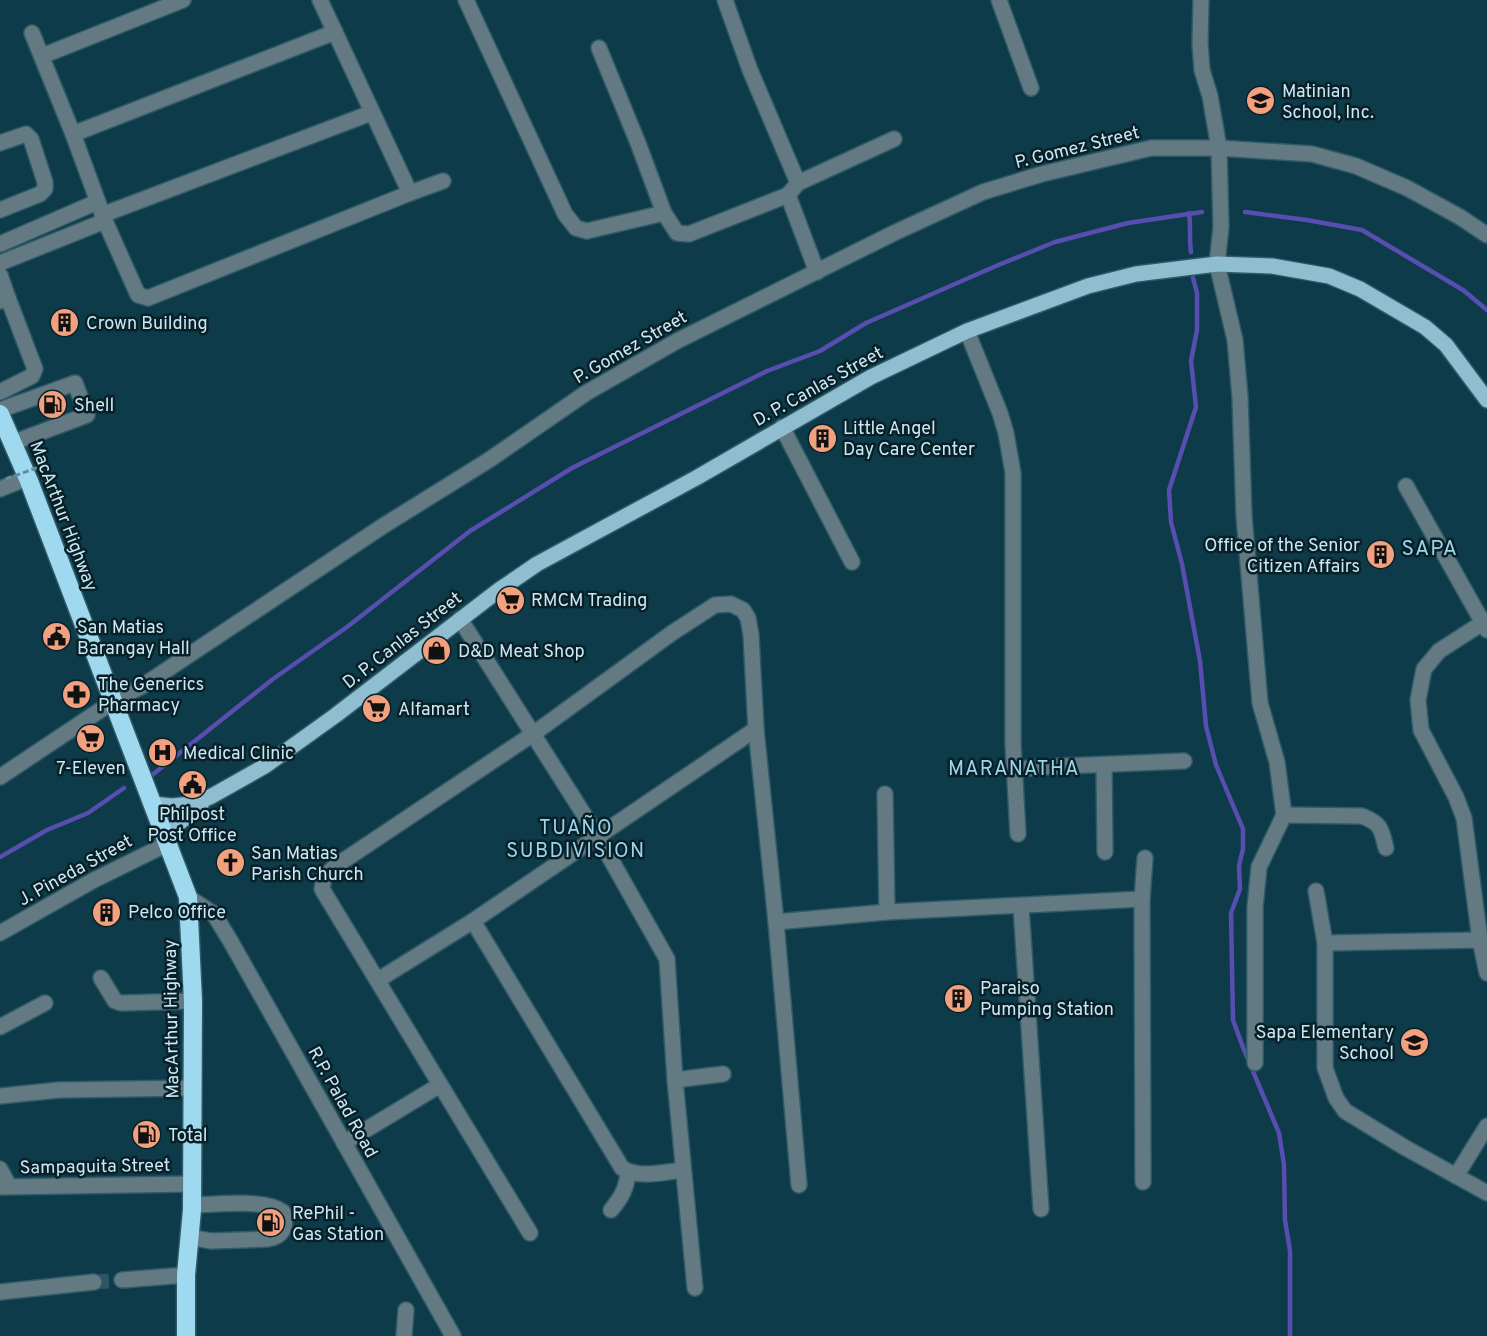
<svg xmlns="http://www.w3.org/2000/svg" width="1487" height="1336" font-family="Overpass,sans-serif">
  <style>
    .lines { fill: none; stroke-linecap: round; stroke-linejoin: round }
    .stream { stroke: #574eaf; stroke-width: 4.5 }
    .minor-tunnel { stroke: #2a5563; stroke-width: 15; stroke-dasharray: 15 8; stroke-linecap: butt }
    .minor-casing { stroke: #305a68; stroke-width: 18 }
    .major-casing { stroke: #305a68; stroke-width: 18 }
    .highway-casing { stroke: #305a68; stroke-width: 21 }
    .path { stroke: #668b98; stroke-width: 3; stroke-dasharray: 6 3; stroke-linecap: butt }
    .minor { stroke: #637a83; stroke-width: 15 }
    .major { stroke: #8ebed0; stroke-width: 15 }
    .highway { stroke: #9fd9ef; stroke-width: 18 }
    .path-bridge { stroke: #668b98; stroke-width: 3; stroke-dasharray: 6 3; stroke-linecap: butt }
    .labels { text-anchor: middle; stroke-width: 5; stroke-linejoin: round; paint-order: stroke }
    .poi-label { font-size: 18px; fill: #cce8f4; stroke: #082028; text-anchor: start }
    .street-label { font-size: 18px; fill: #cce8f4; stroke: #082028 }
    .neighbourhood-label { font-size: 20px; letter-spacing: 1.5px; fill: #9cd5eb; stroke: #082028 }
    .quarter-label { font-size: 21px; letter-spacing: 1.5px; fill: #9cd5eb; stroke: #082028 }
  </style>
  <rect width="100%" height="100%" fill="#0e3b49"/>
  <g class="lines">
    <g class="stream">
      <path d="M1245,212L1307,220L1362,230L1463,290L1487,310"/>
      <path d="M1189,213C1191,226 1189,239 1191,252"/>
      <path d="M1193,278L1197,293V330L1191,361L1196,407L1169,490L1171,522L1182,564L1200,661L1206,726L1216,765L1243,829V849L1239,866L1240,889L1231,913L1233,1020L1244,1050L1279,1133L1284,1165L1285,1220L1290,1251V1336"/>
      <path d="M152,775L273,679L347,627L470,531L572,468L767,371L820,351L866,323L996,266L1055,242L1128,223L1202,212"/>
      <path d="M0,857L47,830L88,813L124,788"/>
    </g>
    <path class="minor-tunnel" d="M94,1282L122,1280"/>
    <defs>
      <g id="minor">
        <path d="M320,0L410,193"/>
        <path d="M466,0L565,214L576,228L587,231L664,213L677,233L689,234L788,195L798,183L894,139"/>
        <path d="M725,0L750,70L798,183"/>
        <path d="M999,0L1031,88"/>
        <path d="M1201,0L1200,43L1202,70L1210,96L1219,148L1221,227L1217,264L1235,340L1240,397L1244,516L1260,703L1277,762L1284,815L1259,867L1255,907V1063"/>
        <path d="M32,33L73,134L105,221L138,295L148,298L410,193L443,181"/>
        <path d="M599,48L638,143L664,213"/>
        <path d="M42,56L183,0"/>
        <path d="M73,134L335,32"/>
        <path d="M0,143L26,134L31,139L45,182V189L40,194L0,210"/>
        <path d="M788,195L817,272"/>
        <path d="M102,215L371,113"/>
        <path d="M0,244L97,202"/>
        <path d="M0,263L105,221"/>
        <path d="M0,275L8,298"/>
        <path d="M0,301L8,298L35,369L32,376L0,392"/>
        <path d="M967,331L1000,413L1006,433L1013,473V744L1018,834"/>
        <path d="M0,410L75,383L87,415L12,443"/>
        <path d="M782,427L852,562"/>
        <path d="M1406,486L1487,630"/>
        <path d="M0,489L27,478"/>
        <path d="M460,619L597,835L667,959L675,1080L695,1288"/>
        <path d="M1487,620L1439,651L1424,669L1418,700L1421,730L1456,797L1464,818L1480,940L1487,973"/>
        <path d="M1104,765L1105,852"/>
        <path d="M1013,770L1040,767L1184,761"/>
        <path d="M0,777L114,701L144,685L383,526L489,460L586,393L677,341L894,233L983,192L1042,174L1151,148H1219L1312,154L1356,166L1407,188L1460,217L1487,235"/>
        <path d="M885,794L887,912"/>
        <path d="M1284,815L1362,816C1382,824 1381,829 1386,848"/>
        <path d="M1316,891L1325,943V1068L1336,1098L1345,1111L1404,1147L1487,1193"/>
        <path d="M188,897L214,914L231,942L453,1336"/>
        <path d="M1021,906L1041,1209"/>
        <path d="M473,921L622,1168C638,1179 665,1172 683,1170"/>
        <path d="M776,922L887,912L1142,899"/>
        <path d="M0,933L94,880L169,843"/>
        <path d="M1325,943L1480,940"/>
        <path d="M101,978L115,1001L121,1003L193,1001"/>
        <path d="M378,980L473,921L756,729"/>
        <path d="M0,1027L45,1003"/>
        <path d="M675,1080L723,1074"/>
        <path d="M0,1096L59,1090L193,1088"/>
        <path d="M344,1143L440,1085"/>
        <path d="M0,1169L9,1186"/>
        <path d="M1456,1176L1487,1126"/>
        <path d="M1143,1182L1142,899L1145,858"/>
        <path d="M0,1187L191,1184"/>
        <path d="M611,1210C621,1198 627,1188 628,1172"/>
        <path d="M530,1233L322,889L324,878L334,867L533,734L672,633L715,605L731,604L743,610L748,618L751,635L756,729L776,922L799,1185"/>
        <path d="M189,1237L211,1241L268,1239C284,1236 287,1226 283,1212C264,1198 216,1205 191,1205"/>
        <path d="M122,1280L186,1275"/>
        <path d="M0,1292L94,1282"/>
        <path d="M404,1336L406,1310"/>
      </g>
      <g id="major">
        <path d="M153,804L172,806L191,804L210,797L265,766L336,715L499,590L537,564L696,478L871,377L967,331L1088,286L1136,274L1217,264L1272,266L1329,276L1360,289L1425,327L1446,345L1487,400"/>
        <path d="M167,839L179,823L202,803"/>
      </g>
      <path id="highway" d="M0,414L29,481L188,897L193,1001L192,1210L186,1275V1336"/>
    </defs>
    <use href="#minor" class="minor-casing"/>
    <use href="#major" class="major-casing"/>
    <use href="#highway" class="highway-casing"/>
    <path class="path" d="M45,476L51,474L47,464"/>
    <use href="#minor" class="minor"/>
    <use href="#major" class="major"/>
    <use href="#highway" class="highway"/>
    <path class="path-bridge" d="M6,479L47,464"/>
  </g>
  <defs>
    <symbol id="school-disc" viewBox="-11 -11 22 22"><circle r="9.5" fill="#f2a17e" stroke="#082028"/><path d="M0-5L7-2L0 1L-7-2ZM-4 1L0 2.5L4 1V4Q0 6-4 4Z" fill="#111"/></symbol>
    <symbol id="building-disc" viewBox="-11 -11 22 22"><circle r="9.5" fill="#f2a17e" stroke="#082028"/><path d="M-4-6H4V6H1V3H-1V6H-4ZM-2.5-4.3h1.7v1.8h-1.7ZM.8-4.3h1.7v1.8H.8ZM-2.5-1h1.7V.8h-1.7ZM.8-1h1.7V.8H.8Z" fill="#111"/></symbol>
    <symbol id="fuel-disc" viewBox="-11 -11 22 22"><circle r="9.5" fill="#f2a17e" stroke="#082028"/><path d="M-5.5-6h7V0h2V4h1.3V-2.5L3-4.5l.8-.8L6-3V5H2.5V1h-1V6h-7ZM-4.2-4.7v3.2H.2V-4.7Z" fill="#111"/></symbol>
    <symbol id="supermarket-disc" viewBox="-11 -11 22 22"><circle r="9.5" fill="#f2a17e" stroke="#082028"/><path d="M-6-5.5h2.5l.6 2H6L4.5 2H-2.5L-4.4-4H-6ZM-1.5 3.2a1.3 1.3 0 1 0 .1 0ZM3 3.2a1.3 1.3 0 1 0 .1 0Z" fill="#111"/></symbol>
    <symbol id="civic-disc" viewBox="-11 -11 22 22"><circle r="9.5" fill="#f2a17e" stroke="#082028"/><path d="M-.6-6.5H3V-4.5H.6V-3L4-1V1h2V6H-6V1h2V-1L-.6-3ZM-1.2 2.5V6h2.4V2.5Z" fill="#111"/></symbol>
    <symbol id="shop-disc" viewBox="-11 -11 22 22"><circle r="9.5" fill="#f2a17e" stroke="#082028"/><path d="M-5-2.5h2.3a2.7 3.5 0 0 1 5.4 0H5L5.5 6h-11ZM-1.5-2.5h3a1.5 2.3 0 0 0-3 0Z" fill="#111"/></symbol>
    <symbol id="pharmacy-disc" viewBox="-11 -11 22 22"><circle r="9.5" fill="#f2a17e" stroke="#082028"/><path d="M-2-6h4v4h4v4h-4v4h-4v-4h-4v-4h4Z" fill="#111"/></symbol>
    <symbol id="hospital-disc" viewBox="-11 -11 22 22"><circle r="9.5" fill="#f2a17e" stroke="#082028"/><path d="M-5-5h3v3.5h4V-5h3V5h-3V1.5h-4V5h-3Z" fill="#111"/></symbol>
    <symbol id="church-disc" viewBox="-11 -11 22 22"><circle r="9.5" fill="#f2a17e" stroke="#082028"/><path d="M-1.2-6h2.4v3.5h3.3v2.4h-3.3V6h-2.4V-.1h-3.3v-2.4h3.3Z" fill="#111"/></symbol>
  </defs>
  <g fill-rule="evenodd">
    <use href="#school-disc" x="1244" y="84" width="33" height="33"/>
    <use href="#building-disc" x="48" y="306" width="33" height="33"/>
    <use href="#fuel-disc" x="36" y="388" width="33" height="33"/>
    <use href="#building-disc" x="806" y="422" width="33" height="33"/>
    <use href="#building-disc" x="1364" y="538" width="33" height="33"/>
    <use href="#supermarket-disc" x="494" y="584" width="33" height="33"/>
    <use href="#civic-disc" x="40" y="620" width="33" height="33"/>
    <use href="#shop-disc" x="420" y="634" width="33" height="33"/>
    <use href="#pharmacy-disc" x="60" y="678" width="33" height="33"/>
    <use href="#supermarket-disc" x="360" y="692" width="33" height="33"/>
    <use href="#supermarket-disc" x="74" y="722" width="33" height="33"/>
    <use href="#hospital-disc" x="146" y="736" width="33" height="33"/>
    <use href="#civic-disc" x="176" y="768" width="33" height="33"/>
    <use href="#church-disc" x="214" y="846" width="33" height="33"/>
    <use href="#building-disc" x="90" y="896" width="33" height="33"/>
    <use href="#building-disc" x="942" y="982" width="33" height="33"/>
    <use href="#school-disc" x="1398" y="1026" width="33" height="33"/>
    <use href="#fuel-disc" x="130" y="1118" width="33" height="33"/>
    <use href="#fuel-disc" x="254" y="1206" width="33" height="33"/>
  </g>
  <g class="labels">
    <g class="poi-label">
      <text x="1282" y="97">Matinian<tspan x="1282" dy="21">School, Inc.</tspan></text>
      <text x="86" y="329">Crown Building</text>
      <text x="74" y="411">Shell</text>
      <text x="843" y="434">Little Angel<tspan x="843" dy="21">Day Care Center</tspan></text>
      <text x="1360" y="551" text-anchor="end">Office of the Senior<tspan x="1360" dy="21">Citizen Affairs</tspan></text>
      <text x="531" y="606">RMCM Trading</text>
      <text x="77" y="633">San Matias<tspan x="77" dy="21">Barangay Hall</tspan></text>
      <text x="458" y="657">D&amp;D Meat Shop</text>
      <text x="98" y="690">The Generics<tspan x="98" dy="21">Pharmacy</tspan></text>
      <text x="398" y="715">Alfamart</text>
      <text x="183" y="759">Medical Clinic</text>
      <text x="91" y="774" text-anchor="middle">7-Eleven</text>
      <text x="192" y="820" text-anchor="middle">Philpost<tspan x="192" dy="21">Post Office</tspan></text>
      <text x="251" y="859">San Matias<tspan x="251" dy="21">Parish Church</tspan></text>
      <text x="128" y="918">Pelco Office</text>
      <text x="980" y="994">Paraiso<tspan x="980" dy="21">Pumping Station</tspan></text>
      <text x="1394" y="1038" text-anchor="end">Sapa Elementary<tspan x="1394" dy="21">School</tspan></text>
      <text x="168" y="1141">Total</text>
      <text x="292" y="1219">RePhil -<tspan x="292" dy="21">Gas Station</tspan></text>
    </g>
    <g class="street-label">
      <text transform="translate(1077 147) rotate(-14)" y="6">P. Gomez Street</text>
      <text transform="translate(630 347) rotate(-30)" y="6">P. Gomez Street</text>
      <text transform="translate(818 386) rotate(-29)" y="6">D. P. Canlas Street</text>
      <text transform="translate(64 516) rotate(69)" y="6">MacArthur Highway</text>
      <text transform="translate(402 640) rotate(-38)" y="6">D. P. Canlas Street</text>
      <text transform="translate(75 870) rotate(-29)" y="6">J. Pineda Street</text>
      <text transform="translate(171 1019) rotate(-91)" y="6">MacArthur Highway</text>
      <text transform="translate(343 1102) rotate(61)" y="6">R.P. Palad Road</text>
      <text transform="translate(95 1166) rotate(-1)" y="6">Sampaguita Street</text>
    </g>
    <g class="neighbourhood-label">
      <text x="1014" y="775">MARANATHA</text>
      <text x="576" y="834">TUAÑO<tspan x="576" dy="23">SUBDIVISION</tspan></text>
    </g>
    <g class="quarter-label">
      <text x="1430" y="555">SAPA</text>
    </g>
  </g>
</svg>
